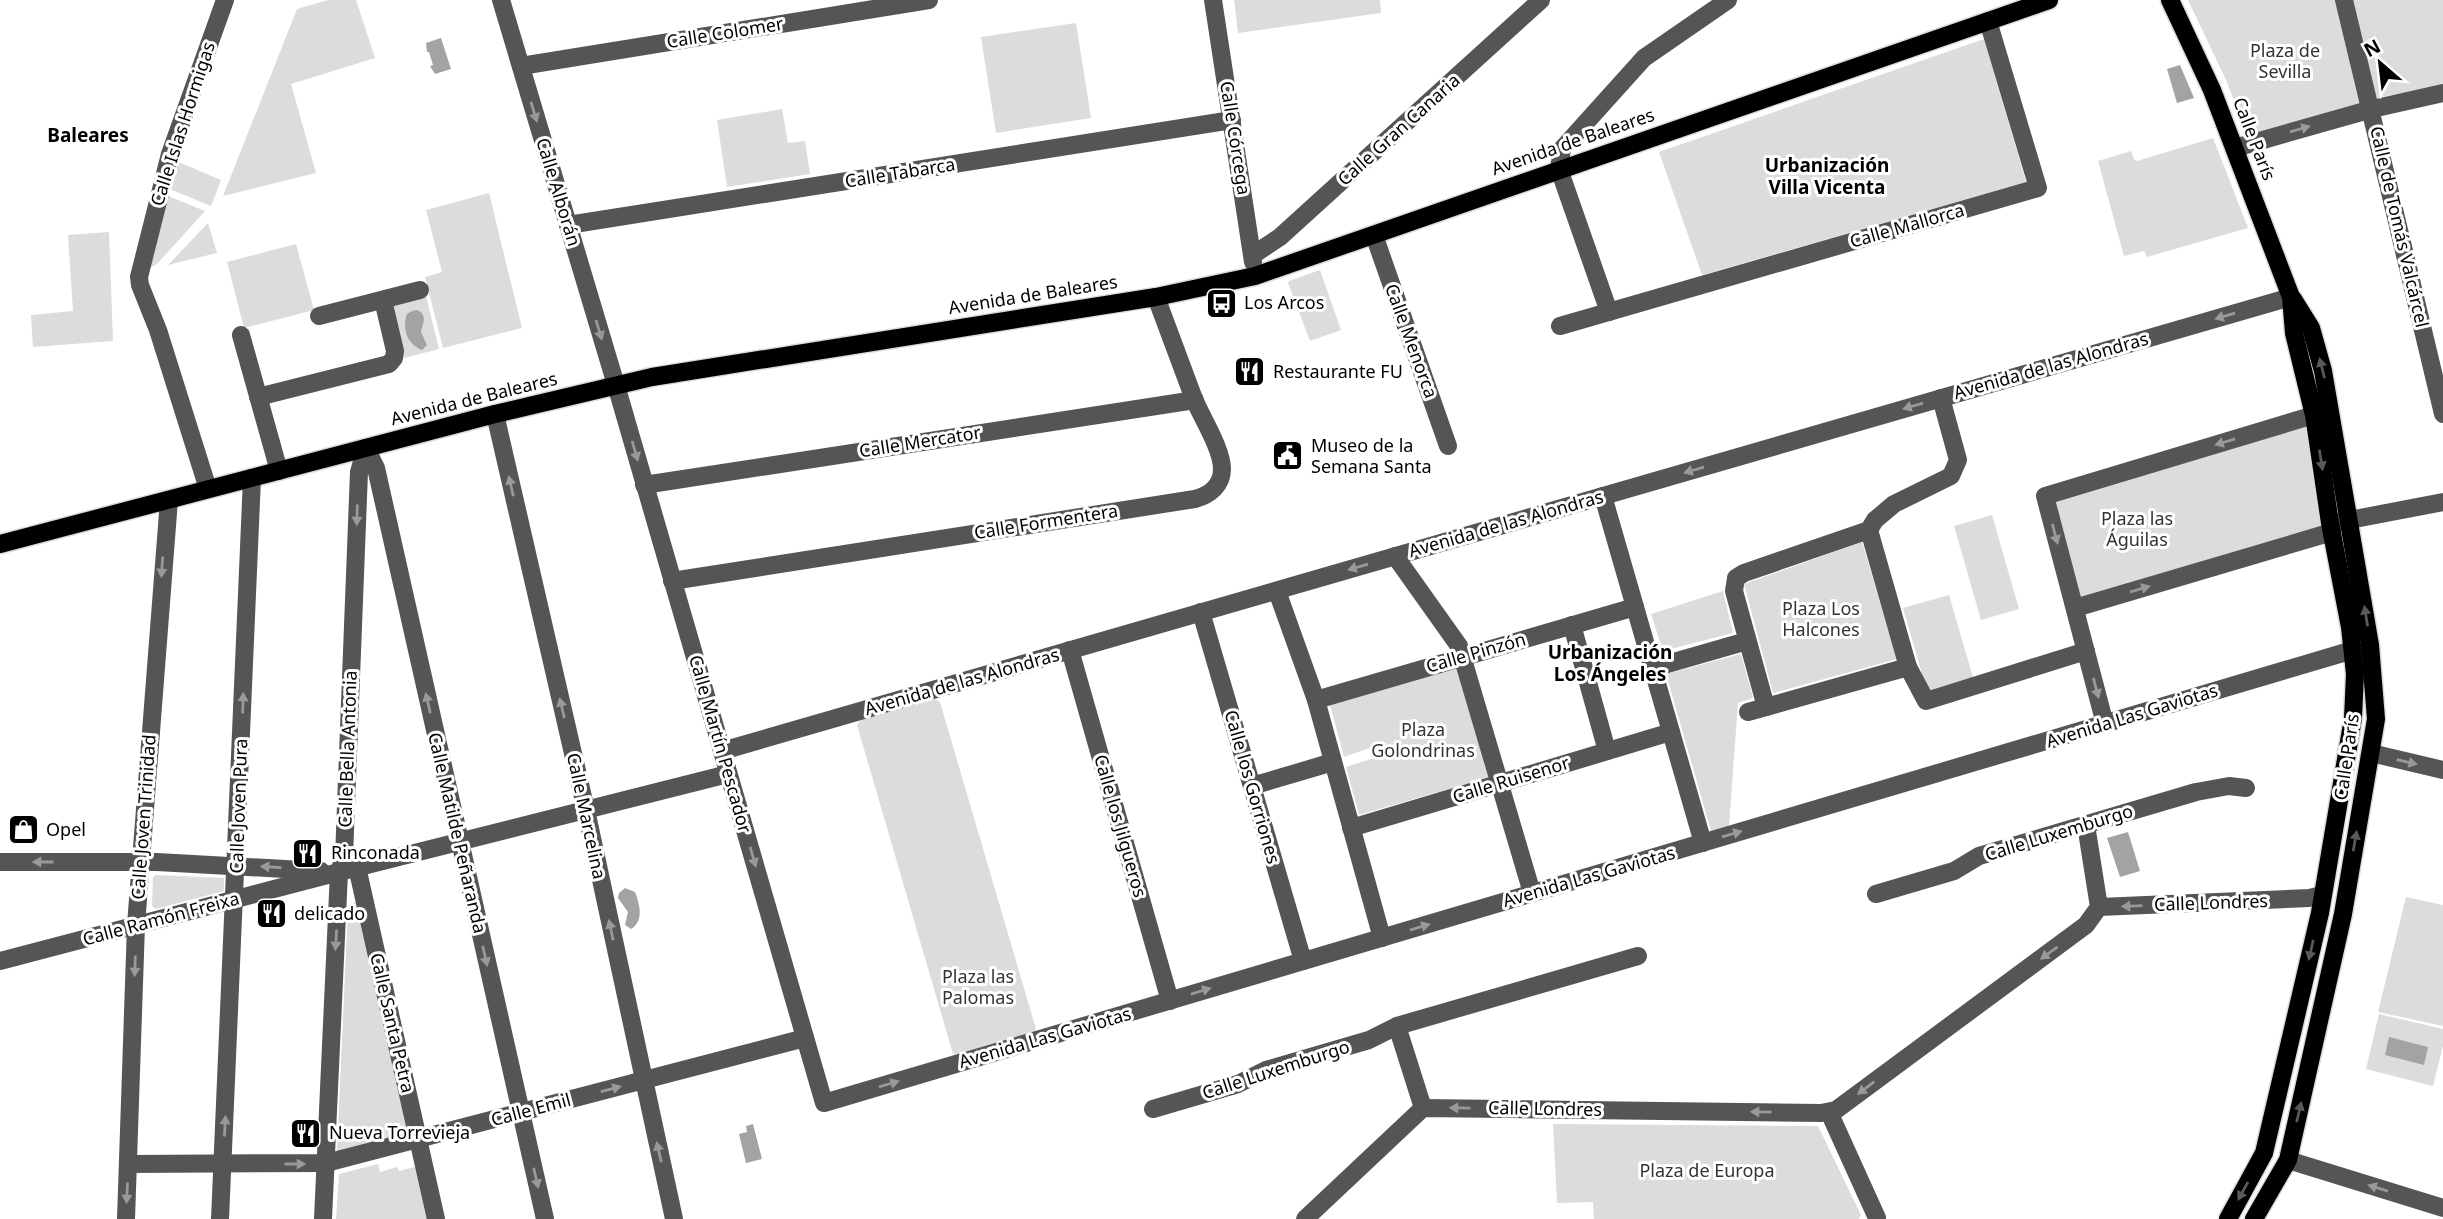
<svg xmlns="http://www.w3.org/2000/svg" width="2443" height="1219" font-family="'Noto Sans',sans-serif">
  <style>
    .green { fill: #dcdcdc }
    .water { fill: #a3a3a3 }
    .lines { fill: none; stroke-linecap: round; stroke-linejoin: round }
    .major-casing { stroke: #dbdbdb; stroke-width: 21 }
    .minor { stroke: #555; stroke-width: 18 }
    .major { stroke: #000; stroke-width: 18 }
    .oneway { fill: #999 }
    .oneway2 { fill: #595959 }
    .labels { text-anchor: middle; stroke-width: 6; stroke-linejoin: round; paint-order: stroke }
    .street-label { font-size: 18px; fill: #000; stroke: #fff }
    .park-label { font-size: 18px; fill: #333; stroke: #fff }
    .poi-label { font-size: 18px; fill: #000; stroke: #fff; text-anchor: start }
    .neighbourhood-label { font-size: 19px; font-weight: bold; fill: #000; stroke: #fff }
  </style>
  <rect width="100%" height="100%" fill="#fff"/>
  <g class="green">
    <path d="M328,0H356L375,58L291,84L316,173L223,196L297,9Z"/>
    <path d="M1234,0H1380L1381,13L1238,33Z"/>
    <path d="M2188,0H2336L2359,103L2251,135L2247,134L2226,80Z"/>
    <path d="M2353,0H2443V86L2376,98Z"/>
    <path d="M1076,23L1091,118L996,133L981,37Z"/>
    <path d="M1984,39L2026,182L1702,275L1659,152Z"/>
    <path d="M782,109L788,143L805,141L810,174L727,187L717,120Z"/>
    <path d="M2213,138L2248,228L2147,257L2144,251L2124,256L2098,161L2131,151L2134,159L2137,161Z"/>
    <path d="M174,160L221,180L211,206L167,188Z"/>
    <path d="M489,193L522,328L443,348L425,277L442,272L426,210Z"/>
    <path d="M168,196L205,211L157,264L151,267L148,264Z"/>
    <path d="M208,223L217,253L168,265Z"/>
    <path d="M109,232L113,341L33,347L31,315L73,311L68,235Z"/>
    <path d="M296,244L314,310L244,328L227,262Z"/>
    <path d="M1320,270L1341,330L1310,341L1288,283L1289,281Z"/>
    <path d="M426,296L439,349L404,358L390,305Z"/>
    <path d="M2306,426L2323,527L2081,601L2054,500Z"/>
    <path d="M1992,515L2019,609L1981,620L1954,526Z"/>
    <path d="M1862,542L1897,659L1773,693L1744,584Z"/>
    <path d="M1723,591L1733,633L1663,651L1651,614Z"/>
    <path d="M1949,595L1974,681L1928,695L1903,608Z"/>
    <path d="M1741,654L1753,698L1738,703L1729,826L1711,831L1666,674Z"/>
    <path d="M1456,668L1489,777L1359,815L1346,767L1374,758L1370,748L1344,757L1330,705Z"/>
    <path d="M935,699L940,702L1036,1029L1033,1033L957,1055L953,1054L857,725L861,720Z"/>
    <path d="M156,875L224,878V891L156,909L152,906L153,877Z"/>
    <path d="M2406,897L2443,905V1026L2378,1012Z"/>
    <path d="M354,902L357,904L410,1131L337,1151L348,907Z"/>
    <path d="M2379,1014L2443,1029V1046L2433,1086L2366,1069Z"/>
    <path d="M1553,1124L1818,1126L1861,1215L1858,1219H1594L1593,1202L1557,1203Z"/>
    <path d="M378,1164L380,1172L397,1167L399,1171L418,1166L429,1219H336L339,1174Z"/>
  </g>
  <g class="water">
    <path d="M441,38L451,69L435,74L430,66L433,65L429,52H427L426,43Z"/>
    <path d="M2180,65L2194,98L2177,103L2167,69Z"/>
    <path d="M417,310C428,315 423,323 421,332L427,345L422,350C407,344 402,329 407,314L412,311Z"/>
    <path d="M2128,832L2140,871L2120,877L2107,838Z"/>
    <path d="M625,888L635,892C640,905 644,921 631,929L625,925L628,912L618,898L619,893Z"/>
    <path d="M2389,1037L2428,1047L2424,1065L2385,1055Z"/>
    <path d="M753,1124L762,1159L746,1163L739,1134L747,1132L746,1126Z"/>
  </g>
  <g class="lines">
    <defs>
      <g id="major">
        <path d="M2170,0L2212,90L2291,297L2294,333L2314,415L2330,523L2350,627L2355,674L2353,718L2320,913L2264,1153L2228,1219"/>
        <path d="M0,544L495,414L652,377L1156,297L1255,276L2049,0"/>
        <path d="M2254,1219L2288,1160L2343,914L2376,719L2370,645L2323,371L2311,328L2293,299"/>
      </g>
    </defs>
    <use href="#major" class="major-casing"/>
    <g class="minor">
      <path d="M501,0L616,385L824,1103L2353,650"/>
      <path d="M1213,0L1253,262"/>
      <path d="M2344,0L2443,414"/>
      <path d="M521,66L929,0"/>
      <path d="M2235,148L2372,109L2443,93"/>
      <path d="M568,225L1232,120"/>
      <path d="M1374,235L1448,446"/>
      <path d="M1253,255L1280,237L1541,0"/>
      <path d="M1609,312L1559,169L1562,149L1644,58L1728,0"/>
      <path d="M319,316L420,290"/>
      <path d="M1560,326L2038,188L1988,21"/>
      <path d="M241,335L279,471"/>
      <path d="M258,397L389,364L394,358L395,351L383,300"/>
      <path d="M495,414L586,810L674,1219"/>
      <path d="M366,448L376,468L545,1219"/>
      <path d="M644,485L1195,400"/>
      <path d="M208,489L158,330L140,285L139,277L170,154L225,0"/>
      <path d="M1603,496L1703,843"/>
      <path d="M2334,523L2443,502"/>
      <path d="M1869,530L1908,667L1766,707L1734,591L1736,578L1744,573Z"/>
      <path d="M1869,530L1875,520L1894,504L1951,476L1958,460L1941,398"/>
      <path d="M1395,556L1459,646L1532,893"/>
      <path d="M672,581L1195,499C1210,495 1222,485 1222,469C1222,449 1202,418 1194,399C1181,365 1169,331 1156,297"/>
      <path d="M1277,591L1316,700L1382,938"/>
      <path d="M2075,608L2332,532"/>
      <path d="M1201,612L1303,961"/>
      <path d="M1572,625L1607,751"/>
      <path d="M1070,650L1170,1001"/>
      <path d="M1908,667L1926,701L2086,651"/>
      <path d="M1653,668L1747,641"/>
      <path d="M1316,700L1635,607"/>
      <path d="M1748,712L1766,707"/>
      <path d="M2105,724L2045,496L2314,415"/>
      <path d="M722,751L2291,297"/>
      <path d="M2371,753L2443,770"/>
      <path d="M1252,786L1333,762"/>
      <path d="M1351,828L1671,732"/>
      <path d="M0,862H157L321,871"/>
      <path d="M357,867L436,1219"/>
      <path d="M1876,894L1954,871L1979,856L2196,792L2229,786L2246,788"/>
      <path d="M2099,907L2309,898L2322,895"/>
      <path d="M0,961L339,872L728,774"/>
      <path d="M1397,1026L1423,1108"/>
      <path d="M1153,1109L1238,1084L1266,1070L1369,1040L1397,1026L1638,956"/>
      <path d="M1829,1112L1877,1218"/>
      <path d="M2288,1160L2443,1208"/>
      <path d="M128,1164L326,1163L805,1038"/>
      <path d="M126,1219L136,925L169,500"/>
      <path d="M220,1219L252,478"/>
      <path d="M323,1219L339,872L344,857L359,472L366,448"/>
      <path d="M1305,1219L1423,1108L1821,1113L1836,1110L2086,925L2099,907L2086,825"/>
    </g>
    <use href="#major" class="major"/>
  </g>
  <defs><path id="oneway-solid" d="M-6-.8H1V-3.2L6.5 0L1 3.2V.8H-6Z" transform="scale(1.75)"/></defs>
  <g class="oneway">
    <use href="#oneway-solid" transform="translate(534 112) rotate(73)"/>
    <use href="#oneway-solid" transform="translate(2300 129) rotate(-16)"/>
    <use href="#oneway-solid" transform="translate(2225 316) rotate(164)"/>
    <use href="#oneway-solid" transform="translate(599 330) rotate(73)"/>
    <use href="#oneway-solid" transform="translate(1913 406) rotate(164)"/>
    <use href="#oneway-solid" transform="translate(2225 442) rotate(163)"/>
    <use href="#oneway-solid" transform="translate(635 451) rotate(74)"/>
    <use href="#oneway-solid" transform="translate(1694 470) rotate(164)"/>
    <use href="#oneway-solid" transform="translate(511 486) rotate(-103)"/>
    <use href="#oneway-solid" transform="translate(357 515) rotate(92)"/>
    <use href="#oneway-solid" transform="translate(2055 534) rotate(75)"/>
    <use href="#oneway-solid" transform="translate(162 567) rotate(94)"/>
    <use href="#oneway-solid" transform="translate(1358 567) rotate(164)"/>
    <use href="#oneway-solid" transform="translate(2140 589) rotate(-17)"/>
    <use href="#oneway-solid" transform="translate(2096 688) rotate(75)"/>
    <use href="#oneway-solid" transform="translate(243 703) rotate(-88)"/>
    <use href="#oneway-solid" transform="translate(428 703) rotate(-103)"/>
    <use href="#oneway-solid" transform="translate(562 708) rotate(-103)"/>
    <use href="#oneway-solid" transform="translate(2407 762) rotate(13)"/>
    <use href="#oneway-solid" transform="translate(1732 834) rotate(-16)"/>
    <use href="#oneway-solid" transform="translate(753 857) rotate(74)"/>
    <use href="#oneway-solid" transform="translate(43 862) rotate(-180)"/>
    <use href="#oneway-solid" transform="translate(271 867) rotate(-176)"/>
    <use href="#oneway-solid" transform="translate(2132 906) rotate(178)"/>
    <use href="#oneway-solid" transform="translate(1420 927) rotate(-17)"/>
    <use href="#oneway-solid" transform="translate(611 930) rotate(-102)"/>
    <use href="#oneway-solid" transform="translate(336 940) rotate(93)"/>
    <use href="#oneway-solid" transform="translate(2049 953) rotate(144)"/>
    <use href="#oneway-solid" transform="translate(485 956) rotate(77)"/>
    <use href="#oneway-solid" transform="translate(135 966) rotate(92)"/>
    <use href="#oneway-solid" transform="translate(1201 991) rotate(-17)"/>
    <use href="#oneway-solid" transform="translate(889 1084) rotate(-16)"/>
    <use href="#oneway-solid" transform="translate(1866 1088) rotate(143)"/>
    <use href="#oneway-solid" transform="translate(611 1089) rotate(-15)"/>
    <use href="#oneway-solid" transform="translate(1460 1108) rotate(-179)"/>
    <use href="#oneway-solid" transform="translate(1761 1112) rotate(-179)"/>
    <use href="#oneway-solid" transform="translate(225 1126) rotate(-87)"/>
    <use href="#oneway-solid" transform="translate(659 1152) rotate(-103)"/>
    <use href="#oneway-solid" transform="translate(295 1164)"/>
    <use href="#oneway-solid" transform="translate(536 1178) rotate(77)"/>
    <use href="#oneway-solid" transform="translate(2378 1188) rotate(-163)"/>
    <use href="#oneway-solid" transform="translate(127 1193) rotate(93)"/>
  </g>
  <g class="oneway2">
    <use href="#oneway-solid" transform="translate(2322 368) rotate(-104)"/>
    <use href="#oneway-solid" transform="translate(2321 460) rotate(81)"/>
    <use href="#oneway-solid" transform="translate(2366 616) rotate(-99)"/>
    <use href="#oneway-solid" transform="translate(2355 841) rotate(-80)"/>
    <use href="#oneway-solid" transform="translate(2311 950) rotate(103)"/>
    <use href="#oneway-solid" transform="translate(2299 1112) rotate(-77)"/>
    <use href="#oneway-solid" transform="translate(2243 1191) rotate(119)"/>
  </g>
  <defs>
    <symbol id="bus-square" viewBox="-11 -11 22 22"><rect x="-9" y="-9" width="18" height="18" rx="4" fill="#000" stroke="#fff"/><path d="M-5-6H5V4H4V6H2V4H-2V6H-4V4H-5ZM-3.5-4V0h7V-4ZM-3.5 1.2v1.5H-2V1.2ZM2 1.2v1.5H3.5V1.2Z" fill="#fff"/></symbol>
    <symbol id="restaurant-square" viewBox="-11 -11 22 22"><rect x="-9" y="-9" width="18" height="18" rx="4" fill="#000" stroke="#fff"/><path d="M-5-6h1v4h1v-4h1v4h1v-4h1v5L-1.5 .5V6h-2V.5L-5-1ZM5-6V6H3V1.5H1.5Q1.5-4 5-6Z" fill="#fff"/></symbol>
    <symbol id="civic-square" viewBox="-11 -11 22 22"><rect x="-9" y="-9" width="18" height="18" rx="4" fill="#000" stroke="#fff"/><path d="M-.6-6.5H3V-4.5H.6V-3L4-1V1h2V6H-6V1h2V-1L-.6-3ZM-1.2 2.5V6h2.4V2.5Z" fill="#fff"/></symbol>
    <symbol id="shop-square" viewBox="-11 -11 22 22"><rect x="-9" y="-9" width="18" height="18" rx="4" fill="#000" stroke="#fff"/><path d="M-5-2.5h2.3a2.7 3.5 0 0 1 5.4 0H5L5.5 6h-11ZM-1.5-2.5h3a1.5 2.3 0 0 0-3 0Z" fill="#fff"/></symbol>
  </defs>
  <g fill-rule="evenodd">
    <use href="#bus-square" x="1204" y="286" width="35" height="35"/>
    <use href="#restaurant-square" x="1232" y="354" width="35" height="35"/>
    <use href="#civic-square" x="1270" y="438" width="35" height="35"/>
    <use href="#shop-square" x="6" y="812" width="35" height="35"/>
    <use href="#restaurant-square" x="290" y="836" width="35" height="35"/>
    <use href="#restaurant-square" x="254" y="896" width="35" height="35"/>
    <use href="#restaurant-square" x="288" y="1116" width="35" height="35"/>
  </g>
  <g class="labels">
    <g class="street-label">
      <text transform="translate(725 33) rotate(-9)" y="6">Calle Colomer</text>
      <text transform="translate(183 124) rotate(-72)" y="6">Calle Islas Hormigas</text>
      <text transform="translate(1399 130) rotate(-42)" y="6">Calle Gran Canaria</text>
      <text transform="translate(1235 138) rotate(81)" y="6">Calle Córcega</text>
      <text transform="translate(2254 139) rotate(69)" y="6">Calle París</text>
      <text transform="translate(1573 142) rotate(-19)" y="6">Avenida de Baleares</text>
      <text transform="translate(900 173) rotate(-9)" y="6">Calle Tabarca</text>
      <text transform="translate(558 192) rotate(73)" y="6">Calle Alborán</text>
      <text transform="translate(1907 226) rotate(-16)" y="6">Calle Mallorca</text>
      <text transform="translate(2399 227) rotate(77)" y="6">Calle de Tomás Valcárcel</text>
      <text transform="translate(1033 295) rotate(-9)" y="6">Avenida de Baleares</text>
      <text transform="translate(1411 341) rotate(70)" y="6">Calle Menorca</text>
      <text transform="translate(2051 366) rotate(-16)" y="6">Avenida de las Alondras</text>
      <text transform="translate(474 399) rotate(-14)" y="6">Avenida de Baleares</text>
      <text transform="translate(920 442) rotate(-9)" y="6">Calle Mercator</text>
      <text transform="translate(1046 522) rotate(-9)" y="6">Calle Formentera</text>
      <text transform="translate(1506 524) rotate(-16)" y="6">Avenida de las Alondras</text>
      <text transform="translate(1476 653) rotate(-16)" y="6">Calle Pinzón</text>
      <text transform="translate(962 682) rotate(-16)" y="6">Avenida de las Alondras</text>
      <text transform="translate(2132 716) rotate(-17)" y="6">Avenida Las Gaviotas</text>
      <text transform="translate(720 744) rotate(74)" y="6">Calle Martín Pescador</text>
      <text transform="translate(348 749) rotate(-88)" y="6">Calle Bella Antonia</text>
      <text transform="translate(2347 757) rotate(-82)" y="6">Calle París</text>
      <text transform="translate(1511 780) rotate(-17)" y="6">Calle Ruisenor</text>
      <text transform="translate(1252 787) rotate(74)" y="6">Calle los Gorriones</text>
      <text transform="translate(239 806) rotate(-88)" y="6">Calle Joven Pura</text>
      <text transform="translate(586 816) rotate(78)" y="6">Calle Marcelina</text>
      <text transform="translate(144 817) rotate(-86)" y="6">Calle Joven Trinidad</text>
      <text transform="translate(1120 826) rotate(74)" y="6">Calle los Jilgueros</text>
      <text transform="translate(457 833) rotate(77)" y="6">Calle Matilde Peñaranda</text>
      <text transform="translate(2059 833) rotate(-17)" y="6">Calle Luxemburgo</text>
      <text transform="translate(1589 877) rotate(-16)" y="6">Avenida Las Gaviotas</text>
      <text transform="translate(2211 903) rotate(-2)" y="6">Calle Londres</text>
      <text transform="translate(161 919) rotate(-15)" y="6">Calle Ramón Freixa</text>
      <text transform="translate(392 1023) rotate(77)" y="6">Calle Santa Petra</text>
      <text transform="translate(1045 1038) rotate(-16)" y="6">Avenida Las Gaviotas</text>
      <text transform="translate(1276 1070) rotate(-18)" y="6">Calle Luxemburgo</text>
      <text transform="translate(1545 1109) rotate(1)" y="6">Calle Londres</text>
      <text transform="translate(531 1110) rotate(-15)" y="6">Calle Emil</text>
    </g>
    <g class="park-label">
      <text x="2285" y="57">Plaza de<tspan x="2285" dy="21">Sevilla</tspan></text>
      <text x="2137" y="525">Plaza las<tspan x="2137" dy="21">Águilas</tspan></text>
      <text x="1821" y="615">Plaza Los<tspan x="1821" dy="21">Halcones</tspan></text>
      <text x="1423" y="736">Plaza<tspan x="1423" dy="21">Golondrinas</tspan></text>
      <text x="978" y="983">Plaza las<tspan x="978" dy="21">Palomas</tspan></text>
      <text x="1707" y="1177">Plaza de Europa</text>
    </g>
    <g class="poi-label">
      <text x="1244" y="309">Los Arcos</text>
      <text x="1273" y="378">Restaurante FU</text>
      <text x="1311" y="452">Museo de la<tspan x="1311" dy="21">Semana Santa</tspan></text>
      <text x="46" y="836">Opel</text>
      <text x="331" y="859">Rinconada</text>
      <text x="294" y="920">delicado</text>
      <text x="329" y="1139">Nueva Torrevieja</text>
    </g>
    <g class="neighbourhood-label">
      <text x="88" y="142">Baleares</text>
      <text x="1827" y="172">Urbanización<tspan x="1827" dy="22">Villa Vicenta</tspan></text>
      <text x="1610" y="659">Urbanización<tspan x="1610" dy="22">Los Ángeles</tspan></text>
    </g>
  </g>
  <g transform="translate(2380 63) rotate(332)" stroke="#ffffff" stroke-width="5" paint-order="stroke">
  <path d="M0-5L12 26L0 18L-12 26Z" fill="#000000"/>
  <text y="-10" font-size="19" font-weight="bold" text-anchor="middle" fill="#000000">N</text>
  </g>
</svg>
